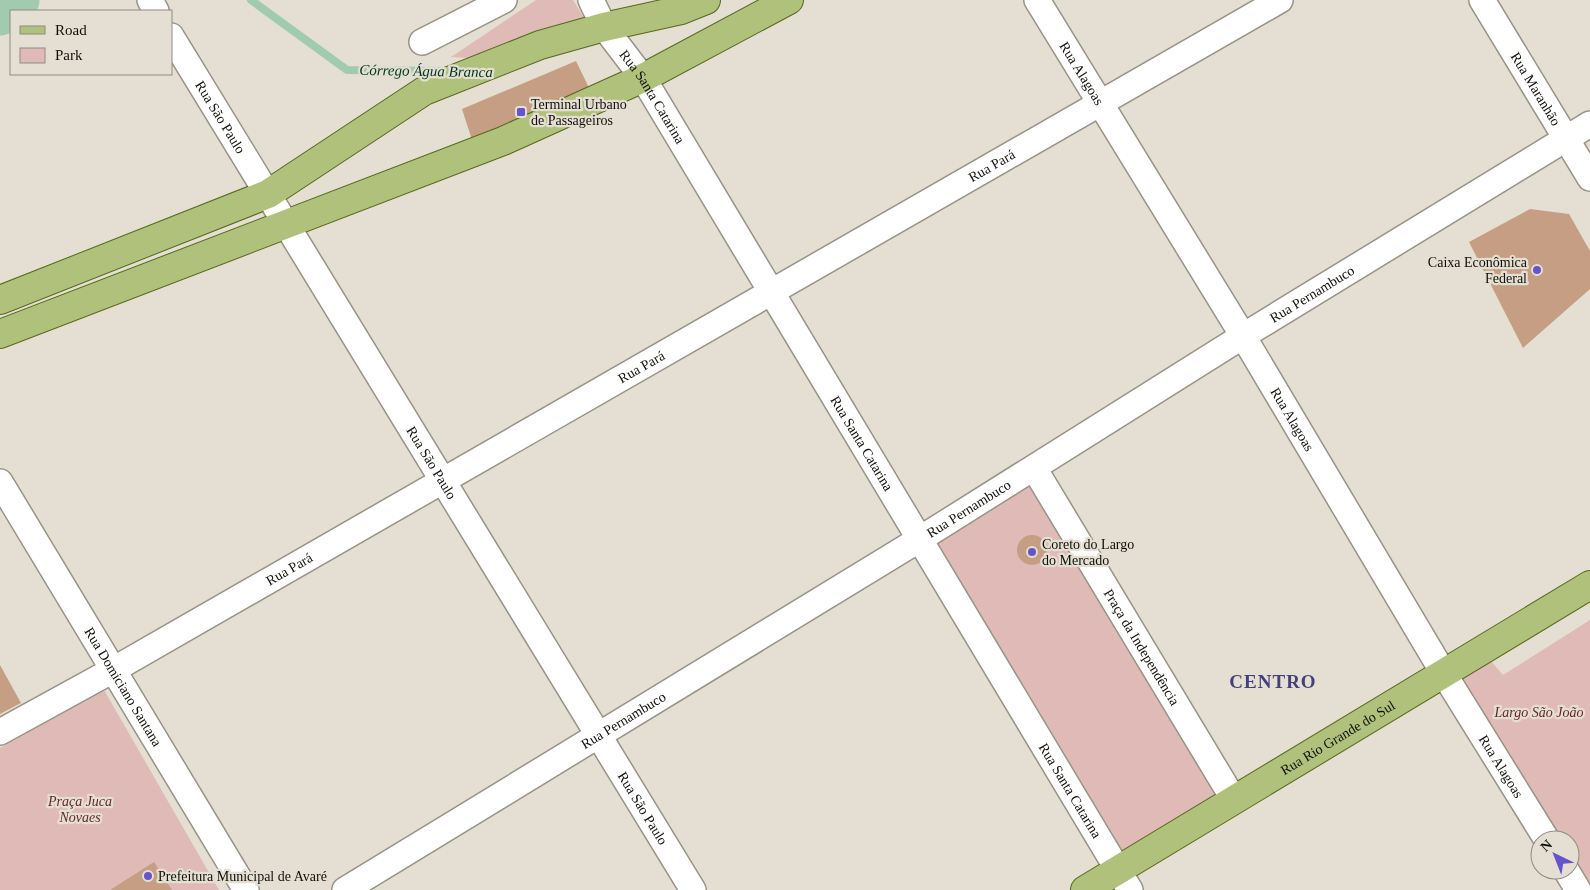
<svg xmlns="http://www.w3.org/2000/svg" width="1590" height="890" font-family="'Times New Roman',serif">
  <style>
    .green { fill: #e0bab7 }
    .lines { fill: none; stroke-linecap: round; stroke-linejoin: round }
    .stream { stroke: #a1cbae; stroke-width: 8 }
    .river { stroke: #a1cbae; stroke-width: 45 }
    .building { fill: #c59e83 }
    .minor-casing { stroke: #989387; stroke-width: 28 }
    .major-casing { stroke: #56681b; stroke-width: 30 }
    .minor { stroke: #fff; stroke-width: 25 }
    .major { stroke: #b0c17c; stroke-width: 28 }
    .poi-dot { fill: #6554cd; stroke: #e4dfd2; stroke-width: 2 }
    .labels { text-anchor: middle; stroke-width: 4.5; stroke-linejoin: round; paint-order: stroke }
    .street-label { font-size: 14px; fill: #100f0a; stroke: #e4dfd2 }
    .poi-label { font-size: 14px; fill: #100f0a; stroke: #e4dfd2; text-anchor: start }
    .park-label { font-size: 14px; font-style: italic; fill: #662827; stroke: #e4dfd2 }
    .water-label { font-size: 15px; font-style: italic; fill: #01371c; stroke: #e4dfd2 }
    .district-label { font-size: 19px; font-weight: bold; letter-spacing: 1px; fill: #443f7d; stroke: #e4dfd2 }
  </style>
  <rect width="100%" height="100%" fill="#e4dfd2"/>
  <g class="green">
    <path d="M536,0H573L593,32L529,61L451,57Z"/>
    <path d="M1034,473L1228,795L1120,861L925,541Z"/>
    <path d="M1590,620V890L1570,862V840H1556L1462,687V677L1490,660L1503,675Z"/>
    <path d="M104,690L219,890H0V748Z"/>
  </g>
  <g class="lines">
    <path class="stream" d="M251,0L347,70L445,71"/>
    <path class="river" d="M0,13L17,0"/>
  </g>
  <g class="building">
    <path d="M576,61L592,94L473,143L462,109Z"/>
    <path d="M1530,209L1569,214L1590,251V289L1523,348L1469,242Z"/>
    <circle cx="1032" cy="550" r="15"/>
    <path d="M0,665L21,703L0,714Z"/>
    <path d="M154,862L172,890H110Z"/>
  </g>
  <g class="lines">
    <defs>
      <g id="minor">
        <path d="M150,0L156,11"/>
        <path id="s1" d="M591,0L604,27L643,78L1130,890"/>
        <path id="s2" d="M1037,0L1243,336L1444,674L1547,840"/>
        <path id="s3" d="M1482,0L1590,178"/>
        <path id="s4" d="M171,36L693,890"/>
        <path d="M422,42L504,0"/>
        <path id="s5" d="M1034,468L1234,800"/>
        <path id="s6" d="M0,482L246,890"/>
        <path id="s7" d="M0,732L113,670L1280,0"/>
        <path d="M1566,870L1578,890"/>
        <path id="s8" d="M345,890L920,539L1243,336L1590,124"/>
      </g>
      <g id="major">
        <path d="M0,300L268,194L424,91L540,45L604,27L681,10L706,0"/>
        <path d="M0,334L503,141L643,78L789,0"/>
        <path id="s9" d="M1085,890L1590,585"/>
      </g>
    </defs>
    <use href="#minor" class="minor-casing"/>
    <use href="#major" class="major-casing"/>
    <use href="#minor" class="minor"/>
    <use href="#major" class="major"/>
  </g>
  <g class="poi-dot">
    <rect x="516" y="107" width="10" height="10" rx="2.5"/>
    <circle cx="1537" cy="270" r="5"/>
    <circle cx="1032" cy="552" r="5"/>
    <circle cx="148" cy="876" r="5"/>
  </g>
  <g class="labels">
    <g class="street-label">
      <text dy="5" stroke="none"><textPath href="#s2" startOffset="86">Rua Alagoas</textPath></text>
      <text dy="5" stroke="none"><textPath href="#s3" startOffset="104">Rua Maranhão</textPath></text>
      <text dy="5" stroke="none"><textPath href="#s1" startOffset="115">Rua Santa Catarina</textPath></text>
      <text dy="5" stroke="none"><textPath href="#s4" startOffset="95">Rua São Paulo</textPath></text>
      <text dy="5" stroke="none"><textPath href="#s7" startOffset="1142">Rua Pará</textPath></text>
      <text dy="5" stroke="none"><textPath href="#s8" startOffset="1136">Rua Pernambuco</textPath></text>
      <text dy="5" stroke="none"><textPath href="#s7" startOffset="738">Rua Pará</textPath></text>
      <text dy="5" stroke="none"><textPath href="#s2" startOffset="491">Rua Alagoas</textPath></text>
      <text dy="5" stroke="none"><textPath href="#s1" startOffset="520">Rua Santa Catarina</textPath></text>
      <text dy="5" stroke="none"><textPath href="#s4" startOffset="500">Rua São Paulo</textPath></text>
      <text dy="5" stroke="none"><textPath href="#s8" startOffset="731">Rua Pernambuco</textPath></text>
      <text dy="5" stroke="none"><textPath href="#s7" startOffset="332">Rua Pará</textPath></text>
      <text dy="5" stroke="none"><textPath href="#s5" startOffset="209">Praça da Independência</textPath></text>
      <text dy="5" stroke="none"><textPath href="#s6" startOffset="239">Rua Domiciano Santana</textPath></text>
      <text dy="5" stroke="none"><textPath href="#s8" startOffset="326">Rua Pernambuco</textPath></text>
      <text dy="5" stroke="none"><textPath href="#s9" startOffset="295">Rua Rio Grande do Sul</textPath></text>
      <text dy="5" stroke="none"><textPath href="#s2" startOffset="896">Rua Alagoas</textPath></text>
      <text dy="5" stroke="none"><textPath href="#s1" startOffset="925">Rua Santa Catarina</textPath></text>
      <text dy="5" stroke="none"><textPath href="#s4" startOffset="905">Rua São Paulo</textPath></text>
    </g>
    <g class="poi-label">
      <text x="531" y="109">Terminal Urbano<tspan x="531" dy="16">de Passageiros</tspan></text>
      <text x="1527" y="267" text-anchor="end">Caixa Econômica<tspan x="1527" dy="16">Federal</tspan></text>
      <text x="1042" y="549">Coreto do Largo<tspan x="1042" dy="16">do Mercado</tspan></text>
      <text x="158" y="881">Prefeitura Municipal de Avaré</text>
    </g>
    <g class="park-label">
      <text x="1539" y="717">Largo São João</text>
      <text x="80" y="806">Praça Juca<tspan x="80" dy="16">Novaes</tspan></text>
    </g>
    <g class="water-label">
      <text transform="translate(426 71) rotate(1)" y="5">Córrego Água Branca</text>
    </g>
    <g class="district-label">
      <text x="1273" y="688">CENTRO</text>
    </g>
  </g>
  <rect x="10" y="10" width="162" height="65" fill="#e4dfd2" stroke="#8f8c82"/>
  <rect x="20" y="26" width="25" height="8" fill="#b0c17c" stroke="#8f8c82"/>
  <text x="55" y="35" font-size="15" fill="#100f0a">Road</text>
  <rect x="20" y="48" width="25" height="15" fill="#e0bab7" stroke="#8f8c82"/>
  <text x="55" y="60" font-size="15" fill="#100f0a">Park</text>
  <g transform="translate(1555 855) rotate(317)"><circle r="24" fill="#e4dfd2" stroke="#8f8c82"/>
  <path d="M0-4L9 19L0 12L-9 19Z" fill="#6554cd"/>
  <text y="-8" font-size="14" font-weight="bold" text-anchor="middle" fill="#100f0a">N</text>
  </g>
</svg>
